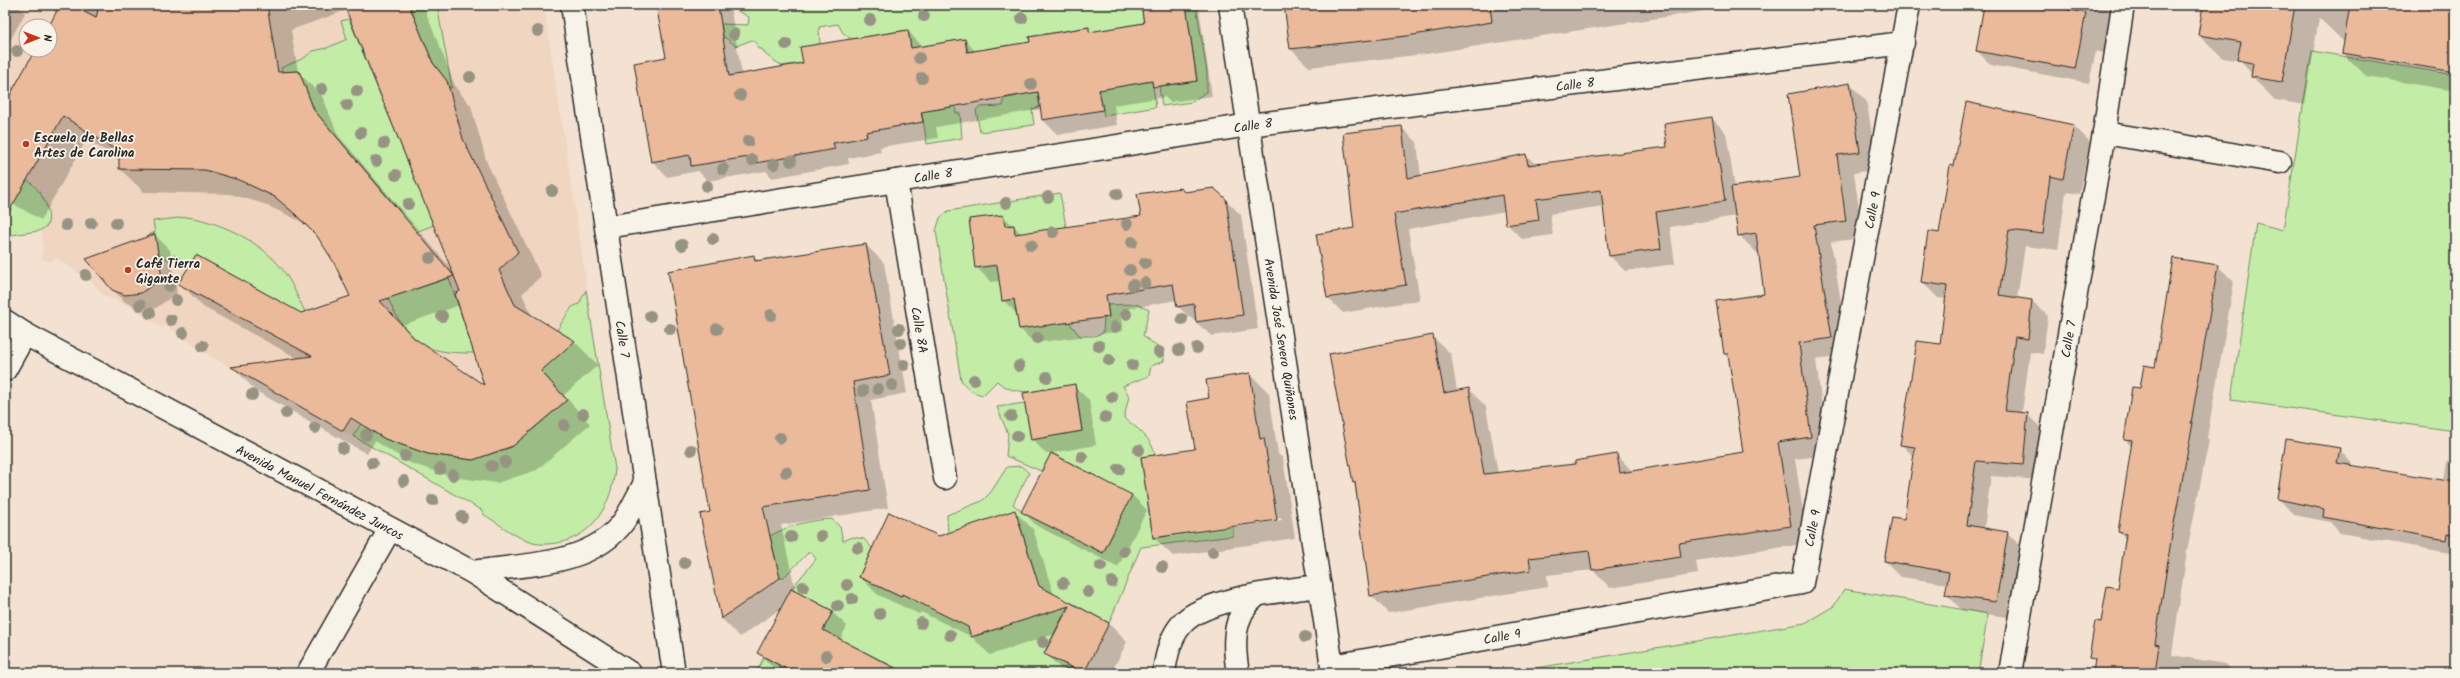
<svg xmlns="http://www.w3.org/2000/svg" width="2460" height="678" font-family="Kalam,sans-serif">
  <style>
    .built { fill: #f0d6c0; fill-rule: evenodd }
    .green { fill: #c3eca7; stroke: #778c69 }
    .shadow { fill: #0003; fill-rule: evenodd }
    .building { fill: #eaba9a; stroke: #2b2b2b; fill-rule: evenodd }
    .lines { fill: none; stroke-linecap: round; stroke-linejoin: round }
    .service-casing { stroke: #2b2b2b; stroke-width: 25 }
    .minor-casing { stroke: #2b2b2b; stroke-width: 25 }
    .tertiary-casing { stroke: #2b2b2b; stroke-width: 25 }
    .service { stroke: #f7f3e8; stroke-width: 22 }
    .minor { stroke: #f7f3e8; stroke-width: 22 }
    .tertiary { stroke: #f7f3e8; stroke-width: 22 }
    .tree { fill: #969383 }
    .poi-dot { fill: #c8321e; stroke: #f7f3e8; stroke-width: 1.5 }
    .labels { text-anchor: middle; stroke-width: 3.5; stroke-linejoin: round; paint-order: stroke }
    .street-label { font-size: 13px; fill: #2b2b2b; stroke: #f7f3e8 }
    .poi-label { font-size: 13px; font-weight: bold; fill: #2b2b2b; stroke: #f7f3e8; text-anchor: start }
  </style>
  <rect width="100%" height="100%" fill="#f3e2d1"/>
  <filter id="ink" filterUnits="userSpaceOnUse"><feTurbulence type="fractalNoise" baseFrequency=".025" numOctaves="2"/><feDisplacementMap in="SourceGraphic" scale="8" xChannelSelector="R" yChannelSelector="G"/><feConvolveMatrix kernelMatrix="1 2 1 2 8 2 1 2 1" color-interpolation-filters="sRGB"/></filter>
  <g filter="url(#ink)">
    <path class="built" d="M5,5H544L615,469L610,493L596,521L581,534L564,542L545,544L524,539L483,514V511L203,352L166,326L162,328L128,305L104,296L92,282L56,258L50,262L44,260L41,258L43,248L41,230L5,236ZM26,26H50V50H26Z"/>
    <g class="green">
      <path d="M409,5H437L452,88H450L447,81L433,63Z"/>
      <path d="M736,5H1141L1144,23L1103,30L1110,83L1133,84L1152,81L1156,107L1104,116L1088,27L1029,37L1040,107L1032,109L1034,125L980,132L976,110L980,107L1003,106V99L1017,96L1009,45L968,52L965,39L925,46L933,110L955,106L956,113H960L962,138L927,144L908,30L851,39L843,33L838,24L819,27L820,45L803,63L782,66L766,55L762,49H758L756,42L752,40L736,46L723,36L721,24L748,25L749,17L736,10Z"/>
      <path d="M1186,5H1196L1207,72V91L1192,102L1162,106L1159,86L1197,81Z"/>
      <path d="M349,19L434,225L413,233L407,231L399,210L314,110L299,71L283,72L281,68L304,58L313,51L327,48L347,39L341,21Z"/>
      <path d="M2312,51L2455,75V431L2231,400L2256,223L2283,230Z"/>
      <path d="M27,180C40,188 53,211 47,226L39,231L5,236V190L17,197Z"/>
      <path d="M1060,193L1066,227L1002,301L1014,299L1019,328L1068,321L1080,336H1094L1103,333L1104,318L1109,317L1107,305L1136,304L1149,310L1143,336L1164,352V361L1151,366L1149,376L1123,386L1129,396L1124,418C1137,428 1152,438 1155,455L1141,457L1153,538L1233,526V536L1141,547L1109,623L1070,602L1044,653L1081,673H933L926,669L924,673H893L896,668L840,639L822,673H800L833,611L791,589L816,559L810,551L783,578H780L770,536C789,525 810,520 832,519L840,527L843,541L853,537L864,539L872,548L859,577L901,597L919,559L970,619L976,636L1010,624L1035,574L1020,525L948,533L947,515L982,501L991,492L1007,467L1021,466L1029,473L1013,504L1021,511L1103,553L1124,510L1093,494L1101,479L1052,453L1041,471L1006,456L1008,434L997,407L1025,403L1031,439L1082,431L1075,385C1049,387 1019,401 997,381L983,395C973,393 967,389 961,380L936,231L940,218L948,211Z"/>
      <path d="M187,217C218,221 257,240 278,264C290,277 297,296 305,312L297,315L277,300L196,255L190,264L174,255L170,260L144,247L151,233H155L153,221Z"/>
      <path d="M449,278L474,353C461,353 446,353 433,349C412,343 396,318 388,298Z"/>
      <path d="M586,290L615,469C612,503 594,537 557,543C549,544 541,545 533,543C516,538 498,523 483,514V511L353,436L361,424L385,439L428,454L472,460L512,447V443L531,430V431L567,400L541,371L574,341L557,330L572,307L579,304Z"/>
      <path d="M1844,589L1988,614L1978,673H1506L1805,623L1834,606Z"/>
      <path d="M764,657L794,673H756Z"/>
    </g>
    <g class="shadow">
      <path d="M5,5H17L25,13L5,50Z"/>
      <path d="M48,5H423L456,88L471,106L487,163L541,276L522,294L532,316L574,341L598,365L564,395L590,424L537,470L497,483L452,477L410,463L375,441L367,454L256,391L234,368L299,359L203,307L180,283L301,314L352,296L334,260L317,236L300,221L264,204L230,194L144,192L120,169V161L87,139L41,220L5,199V82L15,88L36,50H50L57,14ZM347,10L453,271L338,135L322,96L298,72L291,30ZM460,305L486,387L419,342L403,325Z"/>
      <path d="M657,5H730L742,75L804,63L908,31L923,47L965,40L976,52L1031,42L1088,28L1092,32L1145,24L1142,5H1196L1199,8L1212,96L1170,102L1165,97L1114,105L1117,125L1058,135L1043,120L1042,109L936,127L938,138L880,147L881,152L848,158L849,164L772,178L766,171L708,181L698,171L667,177L652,161L667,58Z"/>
      <path d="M1285,5H1743L1426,54L1309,67L1291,49Z"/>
      <path d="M1985,5H2097L2106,7L2120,22L2111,55L2096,51L2089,83L1991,65L1977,51Z"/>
      <path d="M2204,5H2455V91L2366,76L2343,53L2345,43L2319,18L2305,105L2275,100L2252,77V74L2240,61L2223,58L2199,35Z"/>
      <path d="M1850,84L1867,102L1877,169L1854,173L1863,238L1831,242L1850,355L1816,360L1828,455L1795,459L1808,543L1696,561L1698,574L1610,588L1593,570L1547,575L1548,587L1388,613L1371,595L1354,482L1433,337L1451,354L1457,391L1469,389L1486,407L1498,473L1576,465L1617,455L1633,472L1744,453L1730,359L1725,354L1717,302L1765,295L1759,252L1757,253L1739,235L1736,216L1670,227L1675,264L1625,271L1610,256L1604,206L1550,214L1553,235L1522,239L1507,224L1506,211L1408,229L1420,300L1343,313L1328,298L1317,235L1355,229L1402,128L1417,142L1421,177L1526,155L1536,165L1668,148L1712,118L1726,133L1735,187L1801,178Z"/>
      <path d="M2074,126L2090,142L2079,194L2066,192L2058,250L2025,246L2017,299L2032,301L2048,316L2043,354L2030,352L2022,413L2027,414L2043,430L2038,480L1991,476L1984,529L2007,533L2023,548L2012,618L1962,610L1946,594L1948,584L1901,577L1885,561L1905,520L1914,457L1901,444L1941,345L1946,299L1938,298L1922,282L1940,234L1955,167Z"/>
      <path d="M1181,189L1185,193L1226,200L1241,215L1258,329L1212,336L1178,307L1177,300L1120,310L1123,331L1034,343L1019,328L1017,314L1003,300L1000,281L991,282L976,267L1003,216L1022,234L1142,217Z"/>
      <path d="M155,235L170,250L177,293L156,308L141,309L125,302L109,286Z"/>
      <path d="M866,245L884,263L907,393L871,400L888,508L781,525L796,593L832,612L847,626L840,640L902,673H783L773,668L759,653L783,607L740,637L722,619L702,515L711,513L753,256L759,261Z"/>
      <path d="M2218,266L2234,282L2207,438L2209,440L2187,551L2172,655L2225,664L2234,673H2094L2096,663L2090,658L2102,623L2119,589L2126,540L2119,532L2132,447L2125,440L2141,389Z"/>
      <path d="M1250,374L1269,393L1278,454L1283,458L1295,538L1173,556L1154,538L1196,450L1210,399ZM1281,518L1282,520L1168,537V535Z"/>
      <path d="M1074,386L1089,400L1096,445L1046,454L1032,439Z"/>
      <path d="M2339,449L2355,467L2444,481L2447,461L2455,462V554L2340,533L2330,522L2294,515L2278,498Z"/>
      <path d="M1132,495L1147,510L1118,567L1037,526L1022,511Z"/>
      <path d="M1014,511L1033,529L1054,595L1109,624L1127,642L1111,673L1063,671L1045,653L1055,634L990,655L972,637L921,612L919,614L878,595L860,577L939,537Z"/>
    </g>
    <g class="building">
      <path d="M60,5H71L96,18L99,5H267L278,72L299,71L314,110L454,276L344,5H409L433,63L447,81L463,139L518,252L499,270L515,305L575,341L541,371L567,400L513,446L473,460L428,454L385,439L351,418L343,431L231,367L312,356L178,284L196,255L301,313L350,296L333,261L317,236L295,214L275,197L239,180L205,170L119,169V152L63,116L5,219V104L35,50H50L49,26ZM454,276L460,291L455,294L484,385L414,338L380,301Z"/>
      <path d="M656,5H718L729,76L803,63L800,47L851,39L908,30L911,48L965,39L967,52L1030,42L1029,37L1089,27V32L1144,23L1141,5H1186L1197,81L1153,87L1152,81L1099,90L1103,110L1042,120L1038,92L921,112L923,122L866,132L867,137L833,143L835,149L756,163L755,156L691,166L690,155L651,162L634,63L666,57Z"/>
      <path d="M1284,5H1490L1492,22L1407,36L1290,49Z"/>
      <path d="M1984,5H2042L2086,13L2075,69L1976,51Z"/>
      <path d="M2203,5H2295L2282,82L2251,77L2253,63L2237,60L2241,42L2198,35Z"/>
      <path d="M2350,5H2455V72L2342,53Z"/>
      <path d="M1850,83L1860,152L1837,155L1846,221L1814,225L1832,338L1799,343L1811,437L1778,442L1791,526L1679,543L1681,557L1592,570L1589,551L1529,558L1531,570L1370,596L1355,482L1353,483L1329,354L1433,335L1444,393L1469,388L1484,474L1575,464V461L1617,454L1620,473L1743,452L1728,354H1724L1716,301L1764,294L1756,233L1738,236L1731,187L1800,177L1788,94Z"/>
      <path d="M1966,102L2074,125L2063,179L2050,176L2043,234L2009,230L1999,295L2032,300L2028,339L2015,337L2005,411L2028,413L2023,465L1976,461L1967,525L2008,532L1996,602L1945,595L1949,572L1884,561L1892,517L1904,519L1915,447L1900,445L1917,341L1940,344L1947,286L1921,282L1928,231L1939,233L1950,165L1954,166Z"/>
      <path d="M1712,117L1725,201L1656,212L1661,249L1609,256L1601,190L1536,199L1539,220L1506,225L1502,195L1394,214L1406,285L1327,298L1316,234L1354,228L1343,133L1402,126L1408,178L1526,154L1528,165L1667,147L1664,124Z"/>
      <path d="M1181,188L1184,192L1214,188L1226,199L1243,315L1196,322L1194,304L1177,307L1173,284L1106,295L1109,317L1019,329L1014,299L1002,301L997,265L975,268L969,219L1003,215L1005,226L1014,225L1015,234L1141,216L1137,194Z"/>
      <path d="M155,234L162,278L141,293L125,295L112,290L86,259Z"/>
      <path d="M866,244L890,375L853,382L870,490L763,507L780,578L721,619L700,514L710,512L668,271L754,255L755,261Z"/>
      <path d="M2173,258L2218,265L2191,423H2193L2172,534L2155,644L2159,645L2155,673H2093L2095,659L2089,658L2095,621L2101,622L2107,586L2118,588L2126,534L2118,532L2132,441L2124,440L2132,387L2140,388L2144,365L2155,367Z"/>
      <path d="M1250,373L1260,439L1264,438L1277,520L1153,538L1141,457L1195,449L1187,402L1209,398L1206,380Z"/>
      <path d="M1075,384L1082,431L1031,440L1023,393Z"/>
      <path d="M2286,439L2340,448L2337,463L2455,482V535L2447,533L2446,540L2323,517L2324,509L2277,499Z"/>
      <path d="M1051,453L1132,495L1103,553L1021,512Z"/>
      <path d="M1015,510L1039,586L1109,623L1084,673L1044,654L1069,606L971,637L968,627L902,594L901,597L859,577L889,512L939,536Z"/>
      <path d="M791,589L833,611L823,630L904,673H794L757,653Z"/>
    </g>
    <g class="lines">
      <defs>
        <g id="service">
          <path d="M2104,133L2280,162"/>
          <path d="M5,370L25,334"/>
          <path d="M308,673L390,529"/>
          <path d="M1164,673C1166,656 1170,637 1182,624C1204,598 1286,590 1320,586"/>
          <path d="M1238,673C1233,645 1232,615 1256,596"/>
        </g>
        <g id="minor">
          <path d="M572,5L674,673"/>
          <path d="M896,181L945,478"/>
          <path d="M607,227L1249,125L1903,43"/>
          <path d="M472,572C523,564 591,567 624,521C632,509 638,495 645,483"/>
          <path d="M1332,666L1802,583L1909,5"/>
          <path d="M2010,673L2104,133L2123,5"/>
        </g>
        <g id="tertiary">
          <path d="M1230,5L1333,673"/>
          <path d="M5,321L25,334L472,572L630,673"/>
        </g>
      </defs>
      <use href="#service" class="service-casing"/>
      <use href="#minor" class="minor-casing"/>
      <use href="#tertiary" class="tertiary-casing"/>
      <use href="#service" class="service"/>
      <use href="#minor" class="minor"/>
      <use href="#tertiary" class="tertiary"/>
    </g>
    <g class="tree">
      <circle cx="924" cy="16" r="6"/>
      <circle cx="1022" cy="18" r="6"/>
      <circle cx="870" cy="20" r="6"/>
      <circle cx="538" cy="31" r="6"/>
      <circle cx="734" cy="34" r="6"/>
      <circle cx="786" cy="44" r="6"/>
      <circle cx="17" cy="51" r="6"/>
      <circle cx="919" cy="58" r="6"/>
      <circle cx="470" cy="77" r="6"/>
      <circle cx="922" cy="78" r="6"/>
      <circle cx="1031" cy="84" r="6"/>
      <circle cx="322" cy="89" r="6"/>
      <circle cx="357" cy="91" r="6"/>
      <circle cx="740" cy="95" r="6"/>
      <circle cx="347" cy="105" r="6"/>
      <circle cx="361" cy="133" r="6"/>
      <circle cx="748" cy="141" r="6"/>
      <circle cx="384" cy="143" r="6"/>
      <circle cx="752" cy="160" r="6"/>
      <circle cx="376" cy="161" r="6"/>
      <circle cx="791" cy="161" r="6"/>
      <circle cx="774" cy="164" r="6"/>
      <circle cx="723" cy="169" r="6"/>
      <circle cx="396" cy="175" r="6"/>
      <circle cx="707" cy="186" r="6"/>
      <circle cx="552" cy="191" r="6"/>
      <circle cx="1117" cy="194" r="6"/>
      <circle cx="1048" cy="197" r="6"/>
      <circle cx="1006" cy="203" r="6"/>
      <circle cx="408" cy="204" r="6"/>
      <circle cx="91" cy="223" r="6"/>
      <circle cx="116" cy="223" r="6"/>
      <circle cx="1127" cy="224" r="6"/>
      <circle cx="66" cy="225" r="6"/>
      <circle cx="1053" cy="232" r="6"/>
      <circle cx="713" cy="239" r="6"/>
      <circle cx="1132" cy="242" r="6"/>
      <circle cx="682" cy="245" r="6"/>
      <circle cx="1031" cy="245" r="6"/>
      <circle cx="430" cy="258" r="6"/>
      <circle cx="1145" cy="263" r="6"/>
      <circle cx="1130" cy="270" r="6"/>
      <circle cx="86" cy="275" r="6"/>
      <circle cx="1145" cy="283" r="6"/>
      <circle cx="1133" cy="285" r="6"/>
      <circle cx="169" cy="286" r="6"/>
      <circle cx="176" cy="300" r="6"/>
      <circle cx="140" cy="305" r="6"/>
      <circle cx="150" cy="313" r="6"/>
      <circle cx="1126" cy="314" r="6"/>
      <circle cx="771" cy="315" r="6"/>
      <circle cx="442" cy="316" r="6"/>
      <circle cx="650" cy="316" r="6"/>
      <circle cx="1182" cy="319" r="6"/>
      <circle cx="171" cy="320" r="6"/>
      <circle cx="1115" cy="327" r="6"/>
      <circle cx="670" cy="329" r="6"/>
      <circle cx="717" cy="329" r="6"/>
      <circle cx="899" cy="329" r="6"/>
      <circle cx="183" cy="333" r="6"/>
      <circle cx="1037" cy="338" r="6"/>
      <circle cx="901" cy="343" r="6"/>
      <circle cx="203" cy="346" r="6"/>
      <circle cx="1099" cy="346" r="6"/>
      <circle cx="1197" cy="348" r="6"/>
      <circle cx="1179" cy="350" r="6"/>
      <circle cx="1159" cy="352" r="6"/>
      <circle cx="1109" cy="360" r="6"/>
      <circle cx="904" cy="365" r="6"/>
      <circle cx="1132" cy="365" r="6"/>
      <circle cx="1019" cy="366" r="6"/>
      <circle cx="1047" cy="377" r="6"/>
      <circle cx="974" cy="380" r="6"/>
      <circle cx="892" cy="385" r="6"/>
      <circle cx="878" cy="389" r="6"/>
      <circle cx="863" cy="391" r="6"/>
      <circle cx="252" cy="395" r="6"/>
      <circle cx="1112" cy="397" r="6"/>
      <circle cx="286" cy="413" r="6"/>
      <circle cx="583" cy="414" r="6"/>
      <circle cx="1011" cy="416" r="6"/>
      <circle cx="1105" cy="417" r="6"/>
      <circle cx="564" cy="425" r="6"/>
      <circle cx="315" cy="428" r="6"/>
      <circle cx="366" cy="435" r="6"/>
      <circle cx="1017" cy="436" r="6"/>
      <circle cx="780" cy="438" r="6"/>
      <circle cx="343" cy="448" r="6"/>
      <circle cx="691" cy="450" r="6"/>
      <circle cx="1139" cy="450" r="6"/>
      <circle cx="405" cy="456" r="6"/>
      <circle cx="1082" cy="457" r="6"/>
      <circle cx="505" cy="462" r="6"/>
      <circle cx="372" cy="463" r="6"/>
      <circle cx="492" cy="466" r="6"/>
      <circle cx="440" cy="469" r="6"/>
      <circle cx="1119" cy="469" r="6"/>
      <circle cx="786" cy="472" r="6"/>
      <circle cx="453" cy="475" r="6"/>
      <circle cx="404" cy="481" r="6"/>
      <circle cx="433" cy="500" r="6"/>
      <circle cx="462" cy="517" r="6"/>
      <circle cx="821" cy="536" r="6"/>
      <circle cx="791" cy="537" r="6"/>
      <circle cx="858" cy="548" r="6"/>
      <circle cx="1124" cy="551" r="6"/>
      <circle cx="1213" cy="552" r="6"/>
      <circle cx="685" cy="563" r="6"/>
      <circle cx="1101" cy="566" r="6"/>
      <circle cx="1162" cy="567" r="6"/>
      <circle cx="1112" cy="582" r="6"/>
      <circle cx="1063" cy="583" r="6"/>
      <circle cx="847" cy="585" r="6"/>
      <circle cx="803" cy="587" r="6"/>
      <circle cx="1088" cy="592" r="6"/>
      <circle cx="852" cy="599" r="6"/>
      <circle cx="838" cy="606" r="6"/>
      <circle cx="880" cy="614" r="6"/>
      <circle cx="921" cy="623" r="6"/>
      <circle cx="950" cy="635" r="6"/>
      <circle cx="1305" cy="637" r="6"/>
      <circle cx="1043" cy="642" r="6"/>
      <circle cx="826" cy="656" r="6"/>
    </g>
  </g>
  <g class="poi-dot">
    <circle cx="26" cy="144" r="4"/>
    <circle cx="128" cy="270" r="4"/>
  </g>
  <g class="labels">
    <g class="street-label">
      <text transform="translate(1575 84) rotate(-7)" y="5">Calle 8</text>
      <text transform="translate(1253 125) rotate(-8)" y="5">Calle 8</text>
      <text transform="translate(933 175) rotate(-9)" y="5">Calle 8</text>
      <text transform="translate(1872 210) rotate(-79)" y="5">Calle 9</text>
      <text transform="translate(920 330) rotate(80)" y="5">Calle 8A</text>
      <text transform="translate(623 339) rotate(81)" y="5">Calle 7</text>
      <text transform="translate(1282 339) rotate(81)" y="5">Avenida José Severo Quiñones</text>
      <text transform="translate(2068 339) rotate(-80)" y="5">Calle 7</text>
      <text transform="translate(320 492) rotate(28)" y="5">Avenida Manuel Fernández Juncos</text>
      <text transform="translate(1812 528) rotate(-79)" y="5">Calle 9</text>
      <text transform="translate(1502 636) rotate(-10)" y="5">Calle 9</text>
    </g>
    <g class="poi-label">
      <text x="34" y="142">Escuela de Bellas<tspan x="34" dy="15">Artes de Carolina</tspan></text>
      <text x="136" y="268">Café Tierra<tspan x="136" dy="15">Gigante</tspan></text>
    </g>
  </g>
  <rect width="2460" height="678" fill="none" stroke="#f7f3e8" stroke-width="20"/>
  <rect x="10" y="10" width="2440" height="658" fill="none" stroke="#2b2b2b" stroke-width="1.5" filter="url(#ink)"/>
  <g transform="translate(38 38) rotate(90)"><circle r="19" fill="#f7f3e8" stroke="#a5a39c"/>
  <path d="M0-3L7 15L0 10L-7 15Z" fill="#c8321e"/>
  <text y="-6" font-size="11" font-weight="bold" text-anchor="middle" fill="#2b2b2b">N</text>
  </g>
</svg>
